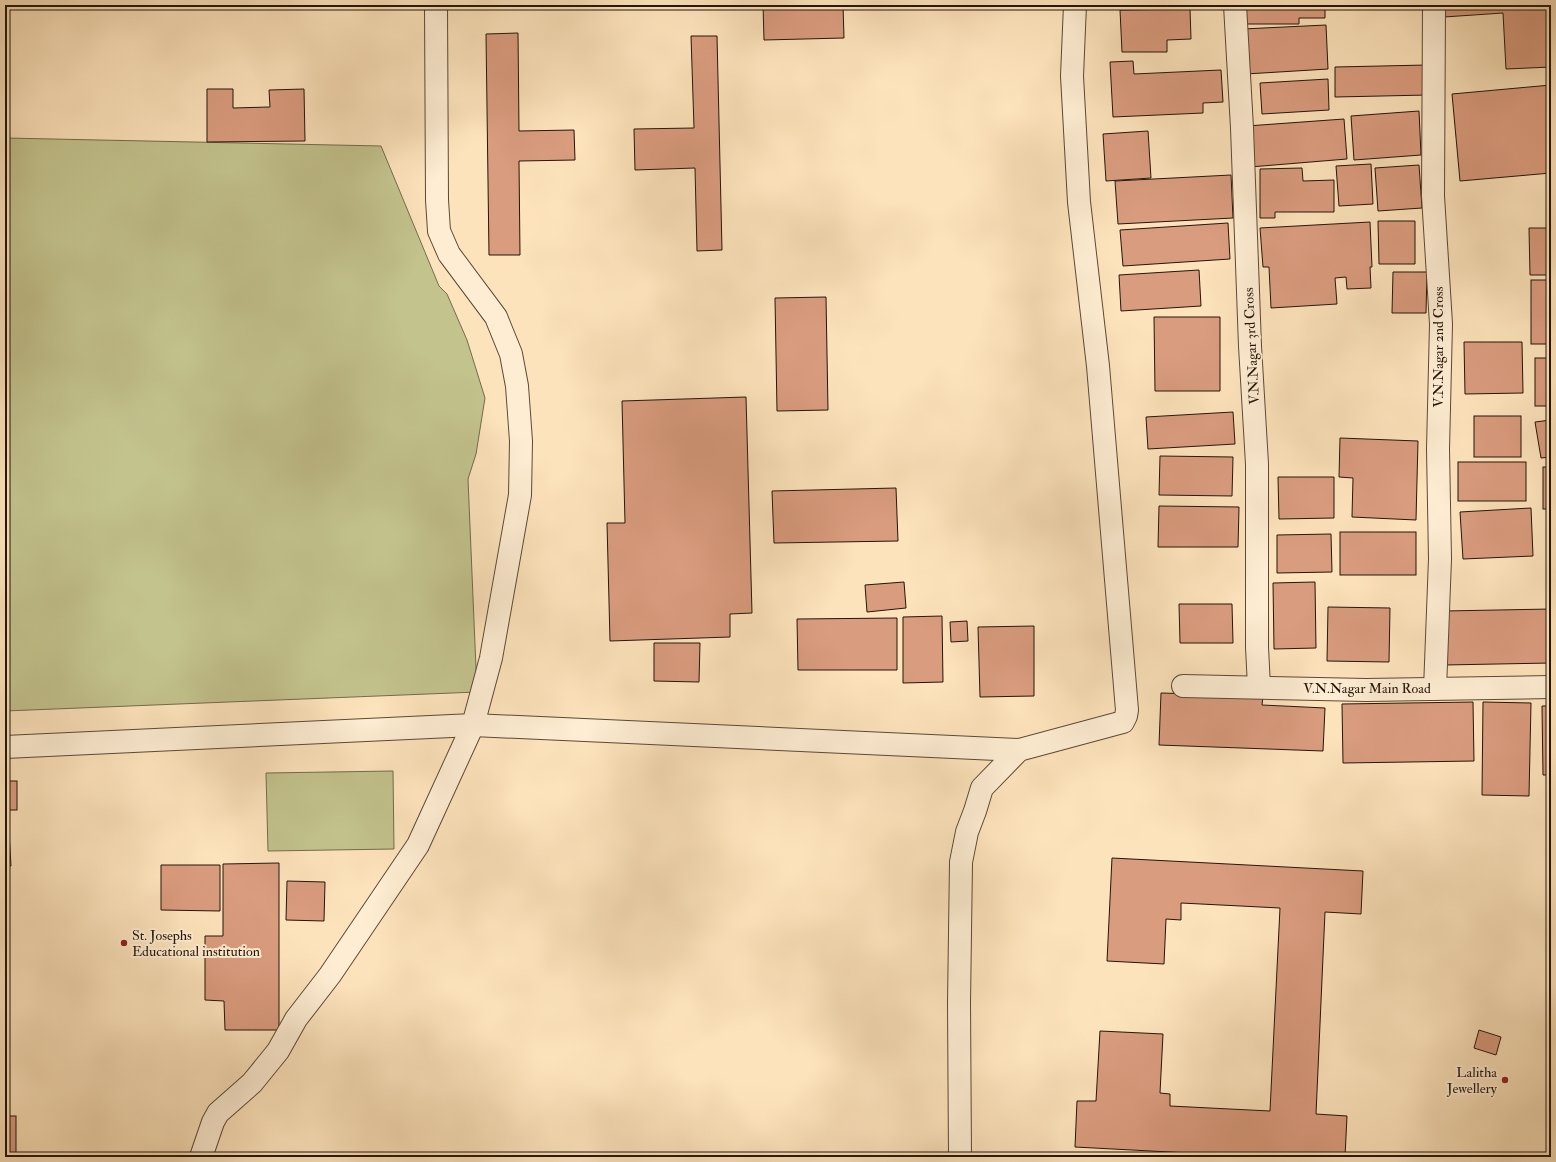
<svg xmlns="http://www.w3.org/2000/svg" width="1556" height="1162" font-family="'IM FELL Double Pica',serif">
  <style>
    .green { fill: #c3c38e; stroke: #736c4c }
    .building { fill: #da9c7f; stroke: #231609 }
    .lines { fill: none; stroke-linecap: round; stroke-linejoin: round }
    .street-casing { stroke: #5a4936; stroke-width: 24 }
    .street { stroke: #feedd3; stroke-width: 22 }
    .poi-dot { fill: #8f2418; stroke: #feedd3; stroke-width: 1.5 }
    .labels { text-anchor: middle; stroke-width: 4; stroke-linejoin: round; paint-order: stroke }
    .street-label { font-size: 14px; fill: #231609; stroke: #feedd3 }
    .poi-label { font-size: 14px; fill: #231609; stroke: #feedd3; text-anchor: start }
  </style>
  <rect width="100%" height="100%" fill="#fde3bc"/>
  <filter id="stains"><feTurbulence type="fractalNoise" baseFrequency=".005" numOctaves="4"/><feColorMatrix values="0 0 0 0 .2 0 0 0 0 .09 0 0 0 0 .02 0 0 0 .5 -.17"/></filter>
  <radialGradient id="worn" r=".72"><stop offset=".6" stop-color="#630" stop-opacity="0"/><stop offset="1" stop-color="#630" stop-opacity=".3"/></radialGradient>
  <g class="green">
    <path d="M5,138L381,146L439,286L447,294L467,340L485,398L476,454L468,479L477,692L5,711Z"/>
    <path d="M393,771L394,849L268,851L266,773Z"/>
  </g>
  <g class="building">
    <path d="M763,5H843L844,38L764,40Z"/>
    <path d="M1244,5H1325V18H1299V24H1244Z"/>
    <path d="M1443,5H1551V67L1506,69L1503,13L1444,17Z"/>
    <path d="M1190,9L1191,39L1167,40V52H1122L1120,10Z"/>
    <path d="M1326,25L1328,69L1246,74L1243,29Z"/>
    <path d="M518,33L519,131L574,130L575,160L519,161L520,255H489L486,34Z"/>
    <path d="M691,36H717L722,250L697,251L695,168L635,170L634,129L694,128Z"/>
    <path d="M1133,61L1134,74L1221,70L1223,102L1203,103V113L1113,117L1110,62Z"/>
    <path d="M1427,65L1428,95L1335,97V67Z"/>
    <path d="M1328,79L1329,110L1262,114L1260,83Z"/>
    <path d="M1551,85V173L1460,181L1452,94Z"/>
    <path d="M207,89H233V108L270,107L269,90L304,89L305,141L207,142Z"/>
    <path d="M1419,111L1421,155L1354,160L1351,116Z"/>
    <path d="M1344,119L1347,159L1250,167L1247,126Z"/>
    <path d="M1148,131L1151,178L1106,181L1103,134Z"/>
    <path d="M1371,164L1373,204L1339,206L1336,166Z"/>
    <path d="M1419,165L1422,208L1378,211L1375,168Z"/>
    <path d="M1302,168L1303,181L1334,180V212H1275V218H1260V169Z"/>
    <path d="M1231,175L1233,218L1118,224L1115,181Z"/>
    <path d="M1378,221H1415V264H1379Z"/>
    <path d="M1370,222L1372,267H1370L1371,288L1347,289L1346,277L1335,278L1337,304L1271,308L1269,267H1263L1260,228Z"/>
    <path d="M1228,223L1230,259L1123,266L1120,230Z"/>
    <path d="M1529,228H1551V275H1530Z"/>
    <path d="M1199,270L1201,306L1121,311L1119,275Z"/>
    <path d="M1393,272H1427L1426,313H1392Z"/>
    <rect x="1531" y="280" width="20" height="64"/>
    <path d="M826,297L828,410L777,411L775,298Z"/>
    <path d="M1154,317H1220V391H1155Z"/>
    <path d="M1464,342H1522L1523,393L1465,394Z"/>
    <rect x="1535" y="358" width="16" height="48"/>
    <path d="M746,397L752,613L730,614V637L610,641L607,523H625L622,401Z"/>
    <path d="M1233,412L1235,444L1148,449L1146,417Z"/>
    <rect x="1474" y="416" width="47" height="41"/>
    <path d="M1551,420V457L1541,458L1535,422Z"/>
    <path d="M1340,438L1418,441L1416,520L1352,517L1353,478L1339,477Z"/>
    <path d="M1160,456L1233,457L1232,496L1159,495Z"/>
    <rect x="1458" y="462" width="68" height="39"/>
    <rect x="1543" y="467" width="8" height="42"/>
    <path d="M1278,477H1334V518L1279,519Z"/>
    <path d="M896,488L898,541L774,543L772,491Z"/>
    <path d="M1159,506L1239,507L1238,547H1158Z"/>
    <path d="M1531,508L1533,556L1463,559L1460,512Z"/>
    <rect x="1340" y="532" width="76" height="43"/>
    <path d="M1331,534L1332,572L1277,573V535Z"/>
    <path d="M904,582L906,608L867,612L865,585Z"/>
    <path d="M1315,582L1316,648L1274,649L1273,583Z"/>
    <path d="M1179,604H1232L1233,643H1180Z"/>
    <path d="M1328,607L1390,608L1389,662L1327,661Z"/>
    <path d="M1551,609V663L1444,665V611Z"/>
    <path d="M942,616L943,682L903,683V617Z"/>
    <path d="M897,618V670H798L797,619Z"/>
    <path d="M967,621L968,641L951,642L950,622Z"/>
    <path d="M1034,626V696L980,697L978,627Z"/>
    <path d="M654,643H700L699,682L654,681Z"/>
    <path d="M1161,693L1263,696L1262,705L1325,708L1323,751L1159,745Z"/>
    <path d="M1473,702L1474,761L1343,763L1342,704Z"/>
    <path d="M1483,702L1531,703L1529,796L1482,795Z"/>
    <path d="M1542,706H1551V775H1543Z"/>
    <rect x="5" y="781" width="12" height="29"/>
    <path d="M5,816H8L11,866H5Z"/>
    <path d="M1112,858L1363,871L1361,914L1325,912L1316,1114L1347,1116L1345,1157H1265L1075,1147L1077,1101H1096L1100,1031L1163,1034L1160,1093L1170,1094V1106L1270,1111L1280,908L1181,903V920L1166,919L1164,964L1107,961Z"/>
    <path d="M279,863V1030H225L224,1001L205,1000V936H223V864Z"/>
    <path d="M161,865H220V911L161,910Z"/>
    <path d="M287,881L325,882L324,921L286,920Z"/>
    <path d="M1479,1030L1501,1037L1496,1055L1474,1048Z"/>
    <rect x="5" y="1116" width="11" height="41"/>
  </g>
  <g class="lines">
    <defs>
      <g id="street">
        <path d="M1235,5L1242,128L1250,346L1257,464V647L1259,687"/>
        <path d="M1434,5L1433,196L1441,324L1438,449L1440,559L1435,689"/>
        <path d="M1183,686L1366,690L1551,687"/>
        <path d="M5,747L473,725L1019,750"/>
        <path d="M201,1157L213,1122L218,1113L252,1083L278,1051L296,1019L330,975L418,845L473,725L491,658L520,495L521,441L517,386L511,354L496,317L449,254L439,231L437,200L436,5"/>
        <path d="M960,1157L959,1003L961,862L967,832L975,811L982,788L1019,750L1123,722L1126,716L1127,710L1098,366L1079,202L1072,76L1075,5"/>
      </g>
    </defs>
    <use href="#street" class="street-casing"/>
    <use href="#street" class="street"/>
  </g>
  <g class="poi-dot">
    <circle cx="124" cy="943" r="4"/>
    <circle cx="1505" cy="1080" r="4"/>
  </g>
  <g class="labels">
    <g class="street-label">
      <text transform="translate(1251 346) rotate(-93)" y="5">V.N.Nagar 3rd Cross</text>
      <text transform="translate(1438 347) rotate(-90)" y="5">V.N.Nagar 2nd Cross</text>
      <text x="1367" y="693">V.N.Nagar Main Road</text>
    </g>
    <g class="poi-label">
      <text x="132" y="940">St. Josephs<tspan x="132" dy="16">Educational institution</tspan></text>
      <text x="1497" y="1077" text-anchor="end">Lalitha<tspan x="1497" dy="16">Jewellery</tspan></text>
    </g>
  </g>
  <rect width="1556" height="1162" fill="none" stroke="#fde3bc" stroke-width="20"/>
  <rect x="6" y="6" width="1544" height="1150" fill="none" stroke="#231609" stroke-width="2"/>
  <rect x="10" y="10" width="1536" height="1142" fill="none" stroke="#231609"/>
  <rect width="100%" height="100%" filter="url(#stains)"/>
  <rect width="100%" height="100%" fill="url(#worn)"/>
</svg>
